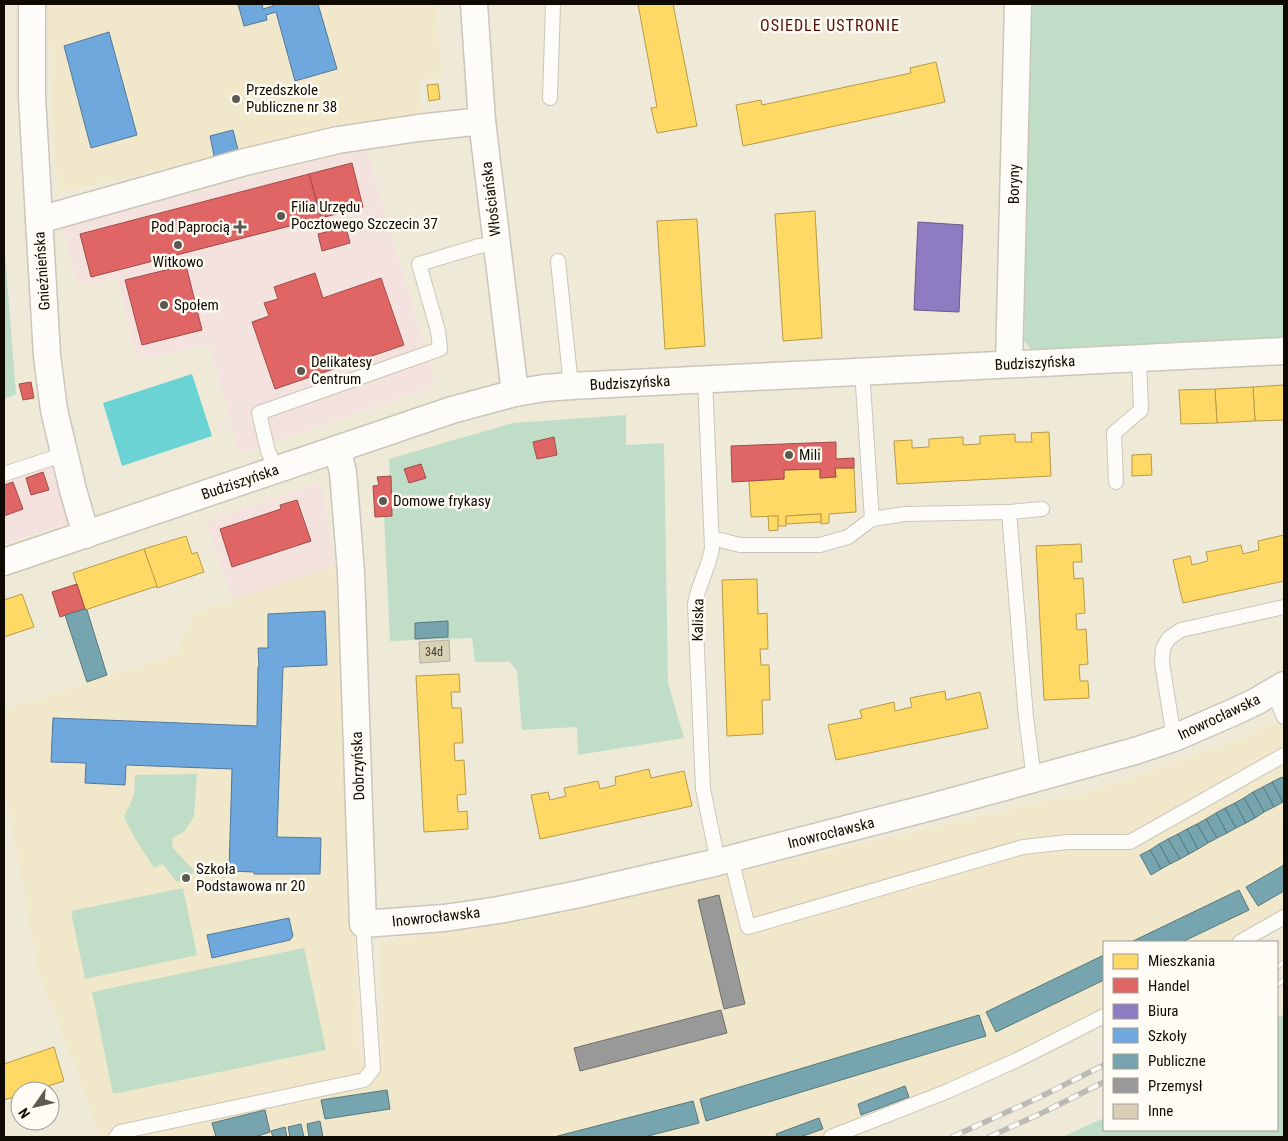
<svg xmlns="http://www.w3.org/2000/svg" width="1288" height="1141" font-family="'Roboto Condensed',sans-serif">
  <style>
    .commercial { fill: #f3e2dd }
    .built { fill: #f1e7ca }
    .green { fill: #c0ddc7 }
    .water { fill: #6cd3d4 }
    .homes { fill: #ffd966; stroke: #b79b48 }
    .shops { fill: #e06666; stroke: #a14b48 }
    .offices { fill: #8e7cc3; stroke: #685a89 }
    .schools { fill: #6fa8dc; stroke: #52799b }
    .public { fill: #76a5af; stroke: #57777b }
    .industry { fill: #999; stroke: #706e6c }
    .building { fill: #d9d0b6; stroke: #b4b0a3 }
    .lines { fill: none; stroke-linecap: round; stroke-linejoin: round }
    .lane-casing { stroke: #cbc6b9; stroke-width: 16 }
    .street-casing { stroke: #cbc6b9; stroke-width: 29 }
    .lane { stroke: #fdfcf9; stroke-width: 14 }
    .street { stroke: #fdfcf9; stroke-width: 26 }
    .rail-casing { stroke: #bbbab6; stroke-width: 5.5 }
    .rail { stroke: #fefcf5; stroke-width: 4; stroke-dasharray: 11; stroke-linecap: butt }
    .poi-dot { fill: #5d594e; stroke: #fefcf5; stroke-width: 2 }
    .labels { text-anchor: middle; stroke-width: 5; stroke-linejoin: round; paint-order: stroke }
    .number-label { font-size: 12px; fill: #423c30 }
    .poi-label { font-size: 15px; fill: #0f0b03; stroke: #fefcf5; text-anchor: start }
    .street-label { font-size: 15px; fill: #0f0b03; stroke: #fefcf5 }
    .neighbourhood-label { font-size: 16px; letter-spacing: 1px; fill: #510d04; stroke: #fefcf5 }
  </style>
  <rect width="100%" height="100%" fill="#efe9d8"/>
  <g class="commercial">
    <path d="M366,148L436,386L239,453L209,344L138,361L117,277L80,287L62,227Z"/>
    <path d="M59,464L76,520L4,544V483Z"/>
    <path d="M321,482L335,565L233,600L206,522Z"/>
  </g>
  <g class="built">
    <path d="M46,4H436L442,77L418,80L424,117L344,127L58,193Z"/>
    <path d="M335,565L360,1055L382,1049L380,942L567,911L1094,790L1243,738L1284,714V924L1251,942H1104V1025L1021,1064L897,1119L847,1137H98L93,1114L38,971L4,784V709L176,654L192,614Z"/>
  </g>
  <g class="green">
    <path d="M1031,4H1284V338L1033,351L1024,341Z"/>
    <path d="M4,241L16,394L4,399Z"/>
    <path d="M626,415V445L664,443L668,683L684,738L578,755L577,727L522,730L517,671L510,662H475L472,638L390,641L384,516L392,515L389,459L513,423Z"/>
    <path d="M197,774L194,816L185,831L172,838L173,848L195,872L177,882L163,864L154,868L134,837L124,817L134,795L135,775Z"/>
    <path d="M183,888L197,955L85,979L71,911Z"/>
    <path d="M304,948L326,1050L113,1094L92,992Z"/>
    <path d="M1284,1014V1137H1062L1104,1118V1130H1277V1018Z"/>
  </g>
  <path class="water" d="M192,374L212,436L122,466L103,403Z"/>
  <g class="homes">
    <path d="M638,4H673L697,126L657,133L651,108L657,107Z"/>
    <path d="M936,62L945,102L743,146L736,105L761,100L762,105L911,73L910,68Z"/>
    <path d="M438,84L440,99L429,101L427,85Z"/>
    <path d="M815,211L822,338L783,341L775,214Z"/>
    <path d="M697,219L705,346L665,349L657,221Z"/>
    <path d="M1284,385V420L1255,421L1253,387Z"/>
    <path d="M1253,387L1255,421L1217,423L1215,389Z"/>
    <path d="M1215,389L1217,423L1181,424L1179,390Z"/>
    <path d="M1049,432L1051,476L897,484L894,441L912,440V448L929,447V439L963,437V445L980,444V436L1015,434V442H1032L1031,433Z"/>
    <path d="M1151,454L1152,475L1132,476V455Z"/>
    <path d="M835,468H854L856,512L829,514V523L821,524V514L786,516V526H778V516L751,517L749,481L784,479V470L820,469V478L836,477Z"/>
    <path d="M821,514V522L786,524V516Z"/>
    <path d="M768,516H778V530L769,531Z"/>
    <path d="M1284,535V581L1183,603L1173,560L1190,556L1192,565L1208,561L1206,552L1241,545L1243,554L1259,550L1258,541Z"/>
    <path d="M186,536L192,554L197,552L204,572L157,588L144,549Z"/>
    <path d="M1081,544L1082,562H1073L1074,579L1083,578L1085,613L1076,614L1077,630L1086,629L1088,664L1079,665L1080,681H1088L1089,698L1044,700L1036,546Z"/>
    <path d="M144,549L157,586L85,610L73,573Z"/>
    <path d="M757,579L758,614L767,613L768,649H760L761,665H769L770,700H762L763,734L727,736L722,580Z"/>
    <path d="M22,594L34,627L4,637V600Z"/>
    <path d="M459,674L460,692H451L452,708H461L463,743H454L455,761L464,760L466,794L457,795L458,812L467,811L468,829L424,832L416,676Z"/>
    <path d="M945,691L946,700L980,692L988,728L836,760L828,725L862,718L860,710L894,702L895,711L912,707L910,698Z"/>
    <path d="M649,769L651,778L684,771L692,806L540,839L531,795L548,792L550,800L566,796L564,788L598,781L600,789L616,785L615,777Z"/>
    <path d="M54,1047L64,1081L33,1091H20V1095L4,1100V1064Z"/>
  </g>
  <g class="shops">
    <path d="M352,163L363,207L321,218L309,174Z"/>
    <path d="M309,174L321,218L91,277L80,234Z"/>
    <path d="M346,227L350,243L322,251L318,234Z"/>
    <path d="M186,265L202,330L142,345L125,280Z"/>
    <path d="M315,273L323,298L381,278L404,345L275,389L252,322L269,316L264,303L278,299L274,287Z"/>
    <path d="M31,382L34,398L23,400L19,384Z"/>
    <path d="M554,437L557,455L537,459L533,442Z"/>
    <path d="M836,442V459L854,458V468H835L836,477L820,478V469L784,470V479L732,482L731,446Z"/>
    <path d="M421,464L426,478L409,483L404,469Z"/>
    <path d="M43,472L49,490L31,495L26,478Z"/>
    <path d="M391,476L392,516L375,517L373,486L379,485L377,477Z"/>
    <path d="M13,482L23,509L4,516V485Z"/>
    <path d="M297,500L311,541L232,567L220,529L281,509L280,505Z"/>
    <path d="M77,584L85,609L60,617L52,592Z"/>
  </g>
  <path class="offices" d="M918,222L963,225L959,312L914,310Z"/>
  <g class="schools">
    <path d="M238,4H262L263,9L273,6V4H318L337,69L295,81L276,12L266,15L267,20L244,26Z"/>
    <path d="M109,32L137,135L91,148L64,46Z"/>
    <path d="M233,130L238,150L214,156L210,136Z"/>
    <path d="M325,611L327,665L283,667L277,837L321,838L320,874H254V872L229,871L232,769L126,765L125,785L85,783L86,763L51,762L53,718L257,726L258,667H259L258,648H268V614Z"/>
    <path d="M289,918L293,936L290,940L212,958L207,935Z"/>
  </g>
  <g class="public">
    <path d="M85,609L87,610L107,675L87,682L65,615Z"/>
    <path d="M448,621V637L415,639V623Z"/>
    <path d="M1282,777L1284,781V801L1283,802L1272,782Z"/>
    <path d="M1272,782L1283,802L1274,807L1263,787Z"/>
    <path d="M1263,787L1274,807L1264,812L1253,792Z"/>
    <path d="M1253,792L1264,812L1255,818L1244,798Z"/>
    <path d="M1244,798L1255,818L1246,823L1235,803Z"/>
    <path d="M1235,803L1246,823L1236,828L1225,808Z"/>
    <path d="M1225,808L1236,828L1227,833L1216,813Z"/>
    <path d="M1216,813L1227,833L1217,838L1206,819Z"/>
    <path d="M1206,819L1217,838L1208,843L1197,824Z"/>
    <path d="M1197,824L1208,843L1198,849L1187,829Z"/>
    <path d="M1187,829L1198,849L1189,854L1178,834Z"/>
    <path d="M1178,834L1189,854L1180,859L1168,839Z"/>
    <path d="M1168,839L1180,859L1170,864L1159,844Z"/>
    <path d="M1159,844L1170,864L1161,869L1150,850Z"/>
    <path d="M1150,850L1161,869L1151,875L1140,855Z"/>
    <path d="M1284,865V891L1258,906L1246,887Z"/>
    <path d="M1239,890L1249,910L1182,942H1131Z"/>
    <path d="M1104,955V980L996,1032L986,1012Z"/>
    <path d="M979,1015L986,1036L706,1121L700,1099Z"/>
    <path d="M905,1086L909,1097L861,1115L858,1104Z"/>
    <path d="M387,1090L390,1109L325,1119L321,1100Z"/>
    <path d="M693,1101L699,1123L644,1137H554Z"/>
    <path d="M265,1110L270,1132L255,1137H216L212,1123Z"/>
    <path d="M819,1118L823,1129L800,1137H777L776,1134Z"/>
    <path d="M320,1121L323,1137H309L307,1124Z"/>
    <path d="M301,1124L304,1137H290L288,1127Z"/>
    <path d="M285,1127L287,1137H273L271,1131Z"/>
  </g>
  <g class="industry">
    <path d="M719,895L745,1004L724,1009L698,900Z"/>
    <path d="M721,1010L727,1033L580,1071L574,1048Z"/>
  </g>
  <path class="building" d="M449,640L450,661L420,663L419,642Z"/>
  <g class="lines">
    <defs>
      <g id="lane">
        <path d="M550,98L553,4"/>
        <path d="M558,261L571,386"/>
        <path d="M862,371L872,519L905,514L1009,512L1026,717L1034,779"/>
        <path d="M705,378L712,548C709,568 698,585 695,604L703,789L718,862"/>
        <path d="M276,470L268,451L259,413L440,349L438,331L419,264L479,246L497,244"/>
        <path d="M4,474L65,454"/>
        <path d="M1116,482L1114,433L1141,410L1139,358"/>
        <path d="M1009,512L1042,509"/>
        <path d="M712,538L740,545H820L848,537L872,519"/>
        <path d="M1273,691L1284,717"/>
        <path d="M1174,738L1162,663L1163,648L1169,638L1181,630L1284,607"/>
        <path d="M731,858L748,927L1023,847L1068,842H1130L1284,755"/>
        <path d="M1240,942L1284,917"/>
        <path d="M116,1137L120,1132L364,1080L373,1069L363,924"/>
        <path d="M831,1137L948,1091L1017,1060L1104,1016"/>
      </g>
      <g id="street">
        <path d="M32,4V97L47,356L54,410L73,490L86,535"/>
        <path d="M474,4L482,121L515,393"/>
        <path d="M39,220L245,162L338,140L418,128L482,121"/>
        <path d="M1009,364L1018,4"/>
        <path d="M337,449L343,472L351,572L363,924L444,918L499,910L579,894L718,862L935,806L1135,751L1174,738L1234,712L1257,701L1284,685"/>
        <path d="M4,562L452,410L515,393L544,388L571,386L1284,351"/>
      </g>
    </defs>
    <use href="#lane" class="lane-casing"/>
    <use href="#street" class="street-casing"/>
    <use href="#lane" class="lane"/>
    <use href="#street" class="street"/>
    <defs>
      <g id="rail">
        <path d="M1277,967L1284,962"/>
        <path d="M1277,985L1284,980"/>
        <path d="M952,1137L1038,1098L1104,1065"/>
        <path d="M989,1137L1044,1112L1104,1082"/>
      </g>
    </defs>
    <use href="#rail" class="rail-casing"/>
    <use href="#rail" class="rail"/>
  </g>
  <g class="poi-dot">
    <circle cx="236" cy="99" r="5"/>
    <circle cx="281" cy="216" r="5"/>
    <path d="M237.5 219.5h5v5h5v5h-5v5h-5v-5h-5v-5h5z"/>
    <circle cx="178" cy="245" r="5"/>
    <circle cx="164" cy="305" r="5"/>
    <circle cx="301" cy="371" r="5"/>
    <circle cx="789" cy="455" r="5"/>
    <circle cx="383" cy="501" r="5"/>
    <circle cx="186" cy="878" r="5"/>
  </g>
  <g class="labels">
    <g class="number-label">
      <text x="434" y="656">34d</text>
    </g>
    <g class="poi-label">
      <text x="246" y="95">Przedszkole<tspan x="246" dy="17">Publiczne nr 38</tspan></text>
      <text x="291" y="212">Filia Urzędu<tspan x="291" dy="17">Pocztowego Szczecin 37</tspan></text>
      <text x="230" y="232" text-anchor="end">Pod Paprocią</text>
      <text x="178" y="267" text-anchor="middle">Witkowo</text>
      <text x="174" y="310">Społem</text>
      <text x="311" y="367">Delikatesy<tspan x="311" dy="17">Centrum</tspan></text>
      <text x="799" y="460">Mili</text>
      <text x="393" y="506">Domowe frykasy</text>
      <text x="196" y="874">Szkoła<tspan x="196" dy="17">Podstawowa nr 20</tspan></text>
    </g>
    <g class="street-label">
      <text transform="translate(1014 184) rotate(-89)" y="5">Boryny</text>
      <text transform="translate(491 199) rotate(-97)" y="5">Włościańska</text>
      <text transform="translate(42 271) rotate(-94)" y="5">Gnieźnieńska</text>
      <text transform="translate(1035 363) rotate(-3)" y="5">Budziszyńska</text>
      <text transform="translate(630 383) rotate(-3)" y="5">Budziszyńska</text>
      <text transform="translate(240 482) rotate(-19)" y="5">Budziszyńska</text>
      <text transform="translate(698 620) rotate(-89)" y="5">Kaliska</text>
      <text transform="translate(1219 717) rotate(-25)" y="5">Inowrocławska</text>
      <text transform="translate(358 766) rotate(-92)" y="5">Dobrzyńska</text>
      <text transform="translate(831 833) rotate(-14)" y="5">Inowrocławska</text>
      <text transform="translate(436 917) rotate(-6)" y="5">Inowrocławska</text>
    </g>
    <g class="neighbourhood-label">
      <text x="830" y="31">OSIEDLE USTRONIE</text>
    </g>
  </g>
  <rect width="1288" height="1141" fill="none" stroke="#0f0b03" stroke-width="10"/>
  <rect x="1103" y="941" width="175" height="190" fill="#fefcf5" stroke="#9e9c94"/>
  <rect x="1113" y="954" width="25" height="15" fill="#ffd966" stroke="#9e9c94"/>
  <text x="1148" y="966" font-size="15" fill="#0f0b03">Mieszkania</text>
  <rect x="1113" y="978" width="25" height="15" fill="#e06666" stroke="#9e9c94"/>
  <text x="1148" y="991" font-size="15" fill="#0f0b03">Handel</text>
  <rect x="1113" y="1004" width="25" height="15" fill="#8e7cc3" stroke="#9e9c94"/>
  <text x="1148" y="1016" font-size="15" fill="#0f0b03">Biura</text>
  <rect x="1113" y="1028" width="25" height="15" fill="#6fa8dc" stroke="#9e9c94"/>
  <text x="1148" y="1041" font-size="15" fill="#0f0b03">Szkoły</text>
  <rect x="1113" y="1054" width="25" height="15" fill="#76a5af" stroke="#9e9c94"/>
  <text x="1148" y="1066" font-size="15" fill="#0f0b03">Publiczne</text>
  <rect x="1113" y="1078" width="25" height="15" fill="#999999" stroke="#9e9c94"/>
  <text x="1148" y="1091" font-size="15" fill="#0f0b03">Przemysł</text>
  <rect x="1113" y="1104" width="25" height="15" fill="#d9d0b6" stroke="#9e9c94"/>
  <text x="1148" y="1116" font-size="15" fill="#0f0b03">Inne</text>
  <g transform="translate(35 1106) rotate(236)"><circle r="24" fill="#fefcf5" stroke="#9e9c94"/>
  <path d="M0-4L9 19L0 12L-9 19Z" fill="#5d594e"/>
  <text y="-8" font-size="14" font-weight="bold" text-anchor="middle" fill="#0f0b03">N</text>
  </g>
</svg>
